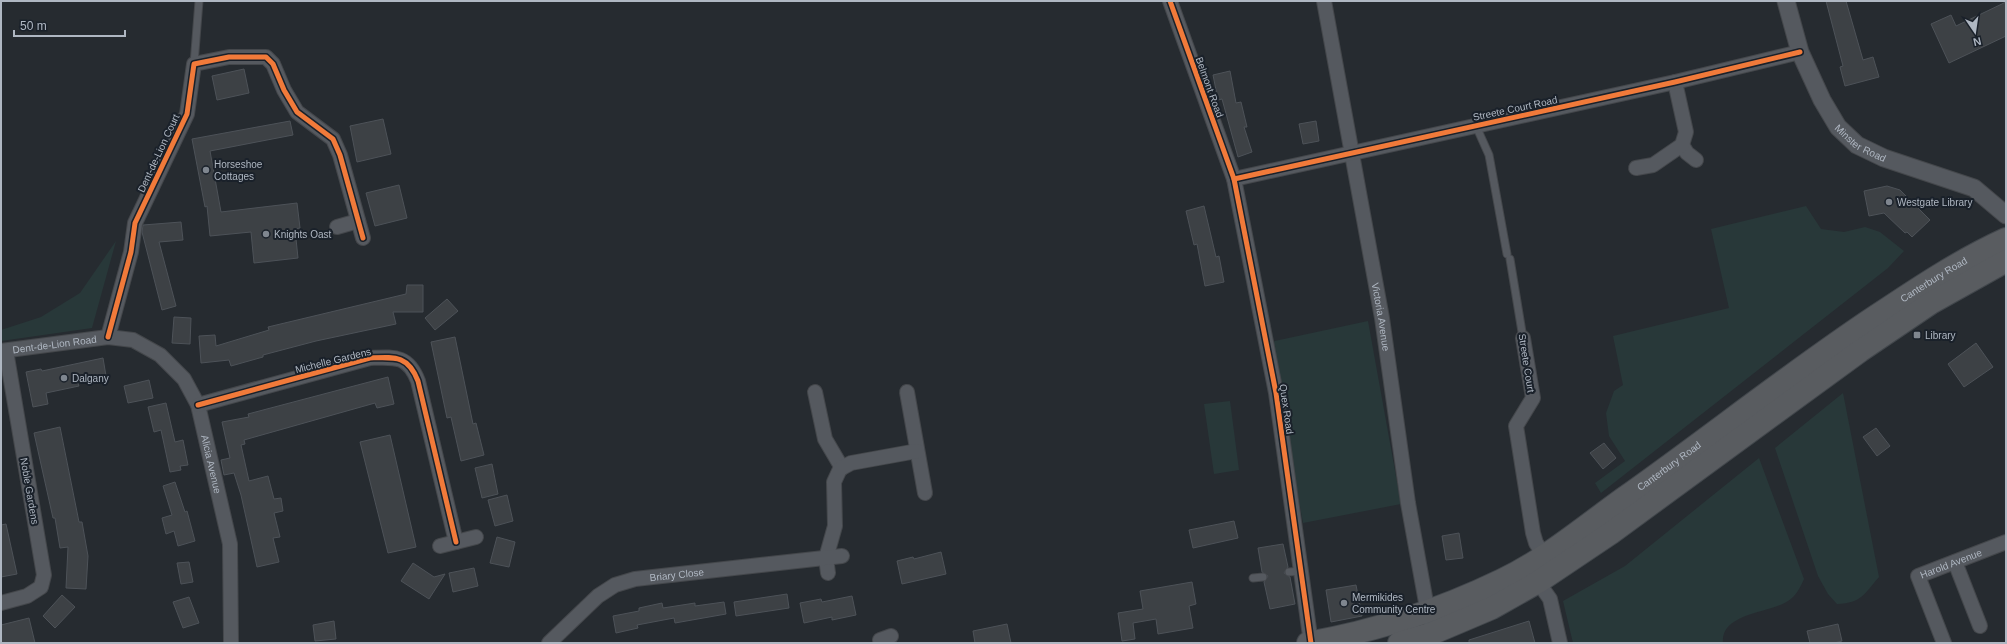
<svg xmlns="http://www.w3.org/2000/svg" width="2007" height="644" font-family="Helvetica,sans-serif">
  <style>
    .green { fill: #283839 }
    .building { fill: #3d4145; stroke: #4d5258 }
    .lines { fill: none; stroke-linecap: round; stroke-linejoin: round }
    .service-casing { stroke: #44474b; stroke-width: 9 }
    .minor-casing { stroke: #44474b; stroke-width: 16 }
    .tertiary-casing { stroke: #44474b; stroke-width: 19 }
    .trunk-casing { stroke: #42474c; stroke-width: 24 }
    .service { stroke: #55595f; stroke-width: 7 }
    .minor { stroke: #55595f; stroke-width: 14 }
    .tertiary { stroke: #55595f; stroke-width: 17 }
    .trunk { stroke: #595c60; stroke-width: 22 }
    .cycleway-casing { stroke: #1a212a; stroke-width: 8 }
    .cycleway { stroke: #f17a3a; stroke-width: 5 }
    .poi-dot { fill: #7f868f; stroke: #1a212a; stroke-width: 1.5 }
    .labels { text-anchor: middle; stroke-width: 4; stroke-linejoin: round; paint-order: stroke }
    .street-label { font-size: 10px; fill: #afb7c2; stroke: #1a212a }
    .poi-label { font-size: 10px; fill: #afb7c2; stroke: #1a212a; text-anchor: start }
  </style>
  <rect width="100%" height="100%" fill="#262b30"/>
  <g class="green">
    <path d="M1806,206L1821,229L1844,232L1865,227L1880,232L1904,251L1888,268L1601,493L1595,483L1625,461L1609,436L1606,413L1614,391L1623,385L1613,336L1729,308L1711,229Z"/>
    <path d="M116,241L92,328L1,341V330L41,317L80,293Z"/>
    <path d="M1368,321L1401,504L1303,523L1270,342Z"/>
    <path d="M1843,393L1879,577C1864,594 1862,603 1837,604L1828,594L1818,576L1775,448Z"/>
    <path d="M1230,401L1239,470L1214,474L1204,404Z"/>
    <path d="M1759,458L1804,579C1800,588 1796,596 1788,601C1770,613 1720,613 1723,643H1573L1563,601L1625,566Z"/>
  </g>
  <g class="building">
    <path d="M1826,1H1846L1863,60L1873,57L1879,77L1845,86L1840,67L1843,66Z"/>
    <path d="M2006,2V36L1949,63L1931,24L1951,15L1956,26Z"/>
    <path d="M244,69L249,93L217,100L212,76Z"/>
    <path d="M1230,71L1236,103L1241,102L1247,127H1244L1252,152L1238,157L1222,99L1218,100L1213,75Z"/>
    <path d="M383,119L391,154L357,162L350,126Z"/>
    <path d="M290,121L293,135L210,151L221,212L297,203L300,228L295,229L298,258L254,263L251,232L210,236L207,206L205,207L192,139Z"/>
    <path d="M1316,121L1319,141L1303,144L1299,124Z"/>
    <path d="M399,185L407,218L375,226L366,193Z"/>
    <path d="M1887,186L1900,190L1930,220L1912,237L1907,232L1905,233L1884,213L1869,216L1864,191Z"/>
    <path d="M1204,206L1216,257L1219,256L1224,282L1205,286L1197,244L1194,245L1186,211Z"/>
    <path d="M181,222L183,240L159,242L176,306L162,310L142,232L143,225Z"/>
    <path d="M407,285H423V312H393L396,324L316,341L263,355V357L231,366L229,360L201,363L199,336L215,335L216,346L269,330L268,327L406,294Z"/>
    <path d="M447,299L458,311L435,330L425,318Z"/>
    <path d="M174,317L191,318L190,344L172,343Z"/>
    <path d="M455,337L473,424L476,423L484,455L461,461L451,417L447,418L431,342Z"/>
    <path d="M1976,343L1993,367L1964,387L1948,364Z"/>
    <path d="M103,358L106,376L77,381L79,386L46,393L48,404L33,407L26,372L41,369L42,371Z"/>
    <path d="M388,377L394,404L377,408L375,403L244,440L245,444L241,445L249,481L268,476L274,499L281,498L283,511L274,513L280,537L273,538L279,562L257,567L241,495L234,473L224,475L221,460L230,458L222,422L249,417L248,414Z"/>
    <path d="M149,380L153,398L128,403L124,386Z"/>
    <path d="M166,403L175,442L183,440L188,465L180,466L181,470L170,472L161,430L154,432L148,407Z"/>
    <path d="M60,427L79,522H82L88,556L86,589L66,588L68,547L60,548L55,518H53L34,433Z"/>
    <path d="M1876,428L1890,446L1877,456L1863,437Z"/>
    <path d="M390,435L416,547L388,553L360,442Z"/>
    <path d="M1604,443L1616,458L1603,469L1590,453Z"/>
    <path d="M492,464L498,494L482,498L475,468Z"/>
    <path d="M175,482L185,512L187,511L195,541L178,546L174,531L166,534L162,518L172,515L163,486Z"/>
    <path d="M507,495L513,521L495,526L488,500Z"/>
    <path d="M1234,521L1238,538L1193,548L1189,530Z"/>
    <path d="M6,524L17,574L1,577V525Z"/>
    <path d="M1459,533L1463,558L1446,560L1442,536Z"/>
    <path d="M497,537L515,542L509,567L490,563Z"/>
    <path d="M1283,544L1288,567L1284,573L1290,577L1295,604L1270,609L1264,582L1268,576L1262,572L1258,548Z"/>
    <path d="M941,552L946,574L902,584L897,561L913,557L914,559Z"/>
    <path d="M189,562L193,582L181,584L177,563Z"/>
    <path d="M413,563L434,577L445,574L429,599L401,581Z"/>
    <path d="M474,568L478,586L453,592L449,573Z"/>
    <path d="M1192,582L1196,604L1189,606L1193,628L1158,634L1156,619L1133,623L1135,639L1122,641L1118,613L1143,609L1140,591Z"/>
    <path d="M1356,585L1362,616L1331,622L1326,590Z"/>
    <path d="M787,594L789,608L736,616L734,602Z"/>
    <path d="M62,595L75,607L55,628L43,616Z"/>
    <path d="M852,596L856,615L832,620V617L804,623L800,603L821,599L822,602Z"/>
    <path d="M189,597L199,623L183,628L173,602Z"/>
    <path d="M724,602L726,614L675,623L674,618L637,625L638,628L616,633L613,616L639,611V608L662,603L663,608L695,603V606Z"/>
    <path d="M29,618L35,643H1V625Z"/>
    <path d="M334,621L336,639L315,641L313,625Z"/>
    <path d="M1529,621L1535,643H1469V640Z"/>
    <path d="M1007,624L1011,643H975L973,631Z"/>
    <path d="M1838,624L1842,641L1834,643H1810L1807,631Z"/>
  </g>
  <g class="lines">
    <defs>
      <g id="service">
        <path d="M194,64L199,1"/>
        <path d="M1476,126L1489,155L1507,254"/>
        <path d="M1510,259L1523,338"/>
        <path d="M1289,572L1300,571"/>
        <path d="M1253,578L1263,577"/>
      </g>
      <g id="minor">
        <path d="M1170,1L1234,179L1276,393L1311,643"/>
        <path id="s1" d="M1324,1L1382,318L1408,503L1429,619"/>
        <path d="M1682,145L1687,153L1696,160"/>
        <path d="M1636,168L1653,165L1682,145L1686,132L1675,82"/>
        <path d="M1234,179L1675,82L1800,52"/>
        <path d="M337,227L358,221"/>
        <path d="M108,337L131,252L135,223L187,114L194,64L229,57H266L273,64L284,90L297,112L333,139L340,155L363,238"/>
        <path d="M1523,338L1533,398L1516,426L1533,533L1536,543L1544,555L1538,582L1550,599L1560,643"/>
        <path id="s2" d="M1,351L108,337L133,340L160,355L184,379L198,405L230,544L231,643"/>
        <path d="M815,392L825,439L842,468"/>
        <path d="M907,392L925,493"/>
        <path d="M198,405L370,358C395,357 408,355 418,381L456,542"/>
        <path d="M440,546L476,537"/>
        <path d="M1955,562L1980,626"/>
        <path d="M828,573L826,558L835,526L834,482L840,469L851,463L917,451"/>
        <path d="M1,603L27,596L41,587L44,575L6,351"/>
        <path id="s3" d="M549,643L598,596L615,585L635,579L842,556"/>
        <path d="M881,643L880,640L891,636"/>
        <path id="s4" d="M1944,643L1918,576L2006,542"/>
      </g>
      <g id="tertiary">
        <path id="s5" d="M1786,1L1800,52L1822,100L1838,127L1857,145L1884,158L1974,188L2006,215"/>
      </g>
      <g id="trunk">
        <path id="s6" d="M1308,643C1376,631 1440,610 1502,580C1546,559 1585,526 1624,498C1709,438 1790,373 1876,316C1918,288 1960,260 2006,239"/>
        <path d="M1399,643L1433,633L1492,608L1538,582L1611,533L1860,351L1931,303L2006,261"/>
      </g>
    </defs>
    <use href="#service" class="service-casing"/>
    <use href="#minor" class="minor-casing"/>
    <use href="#tertiary" class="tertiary-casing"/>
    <use href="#trunk" class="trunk-casing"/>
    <use href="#service" class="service"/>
    <use href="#minor" class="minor"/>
    <use href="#tertiary" class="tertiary"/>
    <use href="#trunk" class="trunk"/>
    <defs>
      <g id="cycleway">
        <path d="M1170,1L1234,179L1276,393L1311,643"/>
        <path d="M1234,179L1675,82L1800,52"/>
        <path d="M108,337L131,252L135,223L187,114L194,64L229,57H266L273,64L284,90L297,112L333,139L340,155L363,238"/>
        <path d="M198,405L370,358C395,357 408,355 418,381L456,542"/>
      </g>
    </defs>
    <use href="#cycleway" class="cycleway-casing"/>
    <use href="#cycleway" class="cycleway"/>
  </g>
  <g class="poi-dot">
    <circle cx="206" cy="170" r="4"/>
    <circle cx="1889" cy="202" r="4"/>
    <circle cx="266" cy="234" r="4"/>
    <rect x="1913" y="331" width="8" height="8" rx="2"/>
    <circle cx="64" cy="378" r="4"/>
    <circle cx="1344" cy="603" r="4"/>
  </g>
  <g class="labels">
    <g class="street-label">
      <text transform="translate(1210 87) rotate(70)" y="4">Belmont Road</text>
      <text transform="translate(1515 108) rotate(-12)" y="4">Streete Court Road</text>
      <text dy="4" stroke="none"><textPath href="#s5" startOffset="165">Minster Road</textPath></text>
      <text transform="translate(158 153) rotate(-65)" y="4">Dent-de-Lion Court</text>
      <text dy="4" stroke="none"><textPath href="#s6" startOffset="731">Canterbury Road</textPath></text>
      <text dy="4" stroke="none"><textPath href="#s1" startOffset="321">Victoria Avenue</textPath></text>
      <text dy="4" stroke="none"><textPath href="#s2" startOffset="54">Dent-de-Lion Road</textPath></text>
      <text transform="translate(333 360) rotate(-14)" y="4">Michelle Gardens</text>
      <text transform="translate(1527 363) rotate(81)" y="4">Streete Court</text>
      <text transform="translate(1287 409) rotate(82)" y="4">Quex Road</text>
      <text dy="4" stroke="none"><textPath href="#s2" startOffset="288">Alicia Avenue</textPath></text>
      <text dy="4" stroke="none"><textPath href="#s6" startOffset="407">Canterbury Road</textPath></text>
      <text transform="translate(30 491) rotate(80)" y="4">Noble Gardens</text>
      <text dy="4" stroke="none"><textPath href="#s4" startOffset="107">Harold Avenue</textPath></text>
      <text dy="4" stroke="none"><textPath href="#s3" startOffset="151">Briary Close</textPath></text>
    </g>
    <g class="poi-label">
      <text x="214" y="168">Horseshoe<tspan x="214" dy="12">Cottages</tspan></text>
      <text x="1897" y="206">Westgate Library</text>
      <text x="274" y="238">Knights Oast</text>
      <text x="1925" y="339">Library</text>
      <text x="72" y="382">Dalgany</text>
      <text x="1352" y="601">Mermikides<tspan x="1352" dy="12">Community Centre</tspan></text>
    </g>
  </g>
  <rect width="2007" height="644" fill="none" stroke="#afb7c2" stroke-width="4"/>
  <g transform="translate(1975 32) rotate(167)" stroke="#1a212a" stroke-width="3" paint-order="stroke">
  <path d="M0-3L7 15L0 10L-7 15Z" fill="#afb7c2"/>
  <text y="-6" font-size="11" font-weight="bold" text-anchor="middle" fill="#afb7c2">N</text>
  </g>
  <path d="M14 30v6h111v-6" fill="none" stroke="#afb7c2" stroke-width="2"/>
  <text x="20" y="30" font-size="12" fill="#afb7c2" stroke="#1a212a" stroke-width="3" paint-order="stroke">50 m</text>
</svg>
